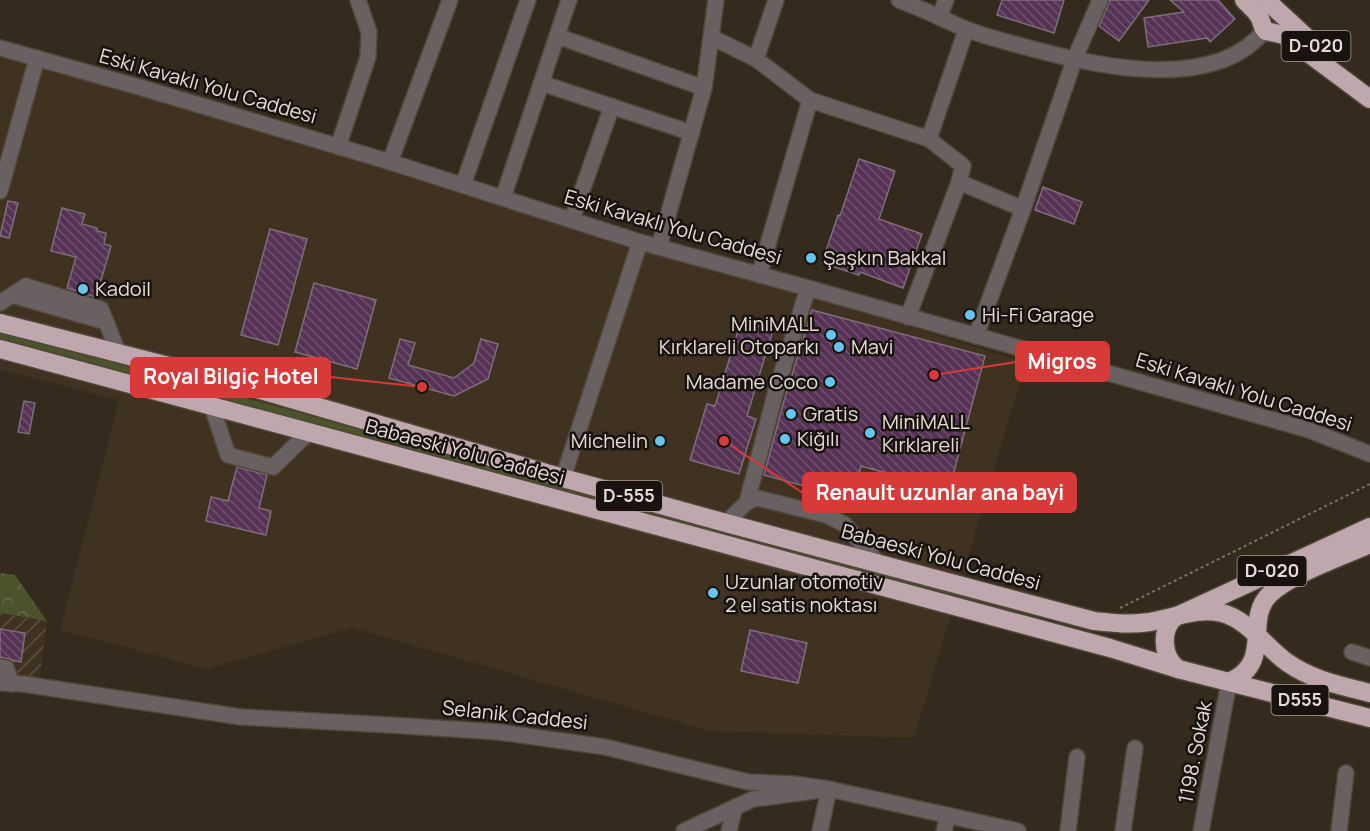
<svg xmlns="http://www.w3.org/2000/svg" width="1370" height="831" font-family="Manrope,sans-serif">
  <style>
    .built { fill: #403220 }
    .industrial { fill: url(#industrial-furrows) }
    .grass { fill: #4b532b }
    .forest { fill: url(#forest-crowns) }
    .building { fill: url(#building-back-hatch); stroke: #7c6e7b; stroke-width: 1.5 }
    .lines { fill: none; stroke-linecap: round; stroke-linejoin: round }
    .minor-casing { stroke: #50473a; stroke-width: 18 }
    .highway-casing { stroke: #50473a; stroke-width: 21 }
    .path { stroke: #7b7267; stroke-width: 2; stroke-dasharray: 3 3; stroke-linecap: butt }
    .minor { stroke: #696062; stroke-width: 15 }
    .highway { stroke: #bea8ad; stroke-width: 18 }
    .poi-dot { fill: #65c5ee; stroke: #18130e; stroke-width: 2 }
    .labels { text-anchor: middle; stroke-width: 5; stroke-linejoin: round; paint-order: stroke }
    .shield { fill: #18130e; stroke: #a7a099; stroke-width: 1.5 }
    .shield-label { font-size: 18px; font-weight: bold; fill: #e4ddd5 }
    .street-label { font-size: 20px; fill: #e4ddd5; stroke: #18130e }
    .poi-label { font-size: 20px; fill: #e4ddd5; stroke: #18130e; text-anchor: start }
    .leader { fill: none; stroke: #d73a39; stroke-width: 2 }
    .callout-dot { fill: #d73a39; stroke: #18130e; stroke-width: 2 }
    .callout { fill: #d73a39; stroke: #d73a39; stroke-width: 2 }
    .callout-label { font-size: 21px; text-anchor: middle; font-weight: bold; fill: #fff }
  </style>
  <defs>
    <pattern id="industrial-furrows" width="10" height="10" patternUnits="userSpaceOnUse" patternTransform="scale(1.5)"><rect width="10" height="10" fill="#403220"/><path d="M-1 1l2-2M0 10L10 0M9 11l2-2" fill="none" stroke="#5b4f40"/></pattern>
    <pattern id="forest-crowns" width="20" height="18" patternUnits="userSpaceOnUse" patternTransform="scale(1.5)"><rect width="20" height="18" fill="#4b532b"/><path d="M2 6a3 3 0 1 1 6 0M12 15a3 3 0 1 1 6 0" fill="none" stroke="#656b49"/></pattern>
    <pattern id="building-back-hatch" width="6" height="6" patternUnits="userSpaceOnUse" patternTransform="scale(1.5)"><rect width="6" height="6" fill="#563255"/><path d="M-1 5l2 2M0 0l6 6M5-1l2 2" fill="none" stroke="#6e4f6d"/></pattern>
  </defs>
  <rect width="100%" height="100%" fill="#342a1d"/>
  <path class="built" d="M0,53L503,198L799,294L1026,362L914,738L711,731L352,628L207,669L60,630L119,400L0,370Z"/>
  <path class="industrial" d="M0,613L47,621L39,681L0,679Z"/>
  <path class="grass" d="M0,332L298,412L488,467L1072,621L1066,624L451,465L0,341Z"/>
  <path class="forest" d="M0,573L15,575L47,621L0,613Z"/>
  <g class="building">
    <path d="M1002,0H1064L1054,33L997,15Z"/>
    <path d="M1110,0H1149L1119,41L1099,26Z"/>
    <path d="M1170,0H1218L1235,19L1210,42L1207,38L1148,47L1144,18L1184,12Z"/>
    <path d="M859,159L895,171L879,219L922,234L903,288L860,272L859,275L822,263L838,215L840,216Z"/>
    <path d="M1043,187L1082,202L1074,224L1035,210Z"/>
    <path d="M8,201L18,203L9,238L0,236Z"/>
    <path d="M62,208L85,214L82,224L97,228V231L106,233L104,244L111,246L96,297L67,288L76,257L51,251Z"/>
    <path d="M270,229L307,239L278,345L241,335Z"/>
    <path d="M314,283L376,300L357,369L295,352Z"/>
    <path d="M812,310L985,356L949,490L861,466L852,499L764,475L784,401Z"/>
    <path d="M741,321L773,330L747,416L756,419L739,474L690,460L707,404L715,406Z"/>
    <path d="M400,339L415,343L408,365L454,378L474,363L481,339L498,344L488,379L454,396L389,378Z"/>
    <path d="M24,401L35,403L29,434L18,432Z"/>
    <path d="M237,467L267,475L259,508L271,511L266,535L206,521L211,497L228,501Z"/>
    <path d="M0,629L25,633L21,662L0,657Z"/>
    <path d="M750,630L807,643L798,683L741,671Z"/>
  </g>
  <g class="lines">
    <defs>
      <g id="minor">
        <path d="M899,0C913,6 927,11 941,18C949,21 957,26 966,29C983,36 1001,40 1018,45C1087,64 1212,96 1265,30"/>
        <path d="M939,17L946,0"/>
        <path d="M557,36L704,88"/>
        <path d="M711,37L756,59L776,0"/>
        <path d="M0,48L139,87L390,162L640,242L808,288L1309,430L1370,454"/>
        <path d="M756,59L810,100"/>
        <path d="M541,83L692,133"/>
        <path d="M338,147L368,57L369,32L358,0"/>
        <path d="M390,162L450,0"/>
        <path d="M959,182L1023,209"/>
        <path d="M463,185L528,0"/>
        <path d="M0,191L37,58"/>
        <path d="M503,198L569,0"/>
        <path d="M572,219L612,106"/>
        <path d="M659,247L704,88L716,0"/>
        <path d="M759,275L810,100L929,139"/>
        <path d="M12,295L106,322"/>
        <path d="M0,303L26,286L101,309L118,352"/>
        <path d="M908,317L959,182L963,166L929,139L966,30"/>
        <path d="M976,336L1023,209L1075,58L1100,0"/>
        <path d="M212,407L228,455L273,467L308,433"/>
        <path d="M563,478L640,242"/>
        <path d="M747,502L776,391L808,288"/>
        <path d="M726,523L747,502L757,498L826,515L844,524L879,564"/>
        <path d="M1352,652L1370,658"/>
        <path d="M0,667L6,668L12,684"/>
        <path d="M0,683L23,684L241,717L390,725L499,732L605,747L748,782L794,784L829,789L1018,831"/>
        <path d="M684,831L753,799L829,789L820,831"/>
        <path d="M729,831L735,807"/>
        <path d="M944,831L948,815"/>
        <path d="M1068,831L1077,757"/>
        <path d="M1123,831L1135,748"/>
        <path d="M1201,831L1229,682"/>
        <path d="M1339,831L1346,773"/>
      </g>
      <g id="highway">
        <path d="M1244,0L1256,12L1260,18L1263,27L1266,31L1284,35L1370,99"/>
        <path d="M1266,0L1318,48"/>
        <path d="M0,323L247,386L563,478L726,523L1094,621C1113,623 1131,625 1150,622C1174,618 1197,607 1222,613C1249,620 1266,648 1288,663C1312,680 1342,686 1370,693"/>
        <path d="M0,349L1110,648L1178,669L1370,718"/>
        <path d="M1178,669C1162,657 1160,630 1175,617L1370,527"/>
        <path d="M1229,682C1275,662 1243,620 1270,594C1291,574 1343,556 1370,544"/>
      </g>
    </defs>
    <use href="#minor" class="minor-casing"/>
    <use href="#highway" class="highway-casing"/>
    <path class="path" d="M1120,608L1370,484"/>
    <use href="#minor" class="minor"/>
    <use href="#highway" class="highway"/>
  </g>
  <g class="poi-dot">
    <circle cx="811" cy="258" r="6"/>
    <circle cx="83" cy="289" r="6"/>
    <circle cx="970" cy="315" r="6"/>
    <circle cx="831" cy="335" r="6"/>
    <circle cx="839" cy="347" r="6"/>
    <circle cx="830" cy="382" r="6"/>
    <circle cx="791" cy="414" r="6"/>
    <circle cx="870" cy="433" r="6"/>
    <circle cx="785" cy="439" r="6"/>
    <circle cx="660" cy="441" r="6"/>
    <circle cx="713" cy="593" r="6"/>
  </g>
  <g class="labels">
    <g class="shield">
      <rect x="1281.5" y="31" width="69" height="30" rx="4.5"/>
      <rect x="596" y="481" width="66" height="30" rx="4.5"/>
      <rect x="1237.5" y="556" width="69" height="30" rx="4.5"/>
      <rect x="1271.5" y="685" width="57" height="30" rx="4.5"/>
    </g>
    <g class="shield-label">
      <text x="1316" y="52">D-020</text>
      <text x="629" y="502">D-555</text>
      <text x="1272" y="577">D-020</text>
      <text x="1300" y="706">D555</text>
    </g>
    <g class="street-label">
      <text transform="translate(208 86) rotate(16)" y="7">Eski Kavaklı Yolu Caddesi</text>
      <text transform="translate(673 227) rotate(16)" y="7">Eski Kavaklı Yolu Caddesi</text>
      <text transform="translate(1244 392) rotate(17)" y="7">Eski Kavaklı Yolu Caddesi</text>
      <text transform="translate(465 452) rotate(15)" y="7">Babaeski Yolu Caddesi</text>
      <text transform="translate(941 557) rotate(15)" y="7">Babaeski Yolu Caddesi</text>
      <text transform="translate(515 715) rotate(6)" y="7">Selanik Caddesi</text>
      <text transform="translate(1195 752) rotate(-79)" y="7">1198. Sokak</text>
    </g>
    <g class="poi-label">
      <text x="823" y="265">Şaşkın Bakkal</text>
      <text x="95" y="296">Kadoil</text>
      <text x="982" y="322">Hi-Fi Garage</text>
      <text x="819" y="331" text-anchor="end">MiniMALL<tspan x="819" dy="23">Kırklareli Otoparkı</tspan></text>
      <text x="851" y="354">Mavi</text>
      <text x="818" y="389" text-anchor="end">Madame Coco</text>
      <text x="803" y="421">Gratis</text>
      <text x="882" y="429">MiniMALL<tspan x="882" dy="23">Kırklareli</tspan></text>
      <text x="797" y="446">Kiğılı</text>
      <text x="648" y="448" text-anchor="end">Michelin</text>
      <text x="725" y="589">Uzunlar otomotiv<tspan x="725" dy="23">2 el satis noktası</tspan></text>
    </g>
  </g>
  <path class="leader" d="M934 375L1016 362M422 387L330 377M724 441L803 493"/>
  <g class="callout-dot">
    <circle cx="934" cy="375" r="6"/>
    <circle cx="422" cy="387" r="6"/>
    <circle cx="724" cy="441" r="6"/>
  </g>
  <g class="callout">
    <rect x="1016" y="342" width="93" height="39" rx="6"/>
    <rect x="131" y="358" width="199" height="39" rx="6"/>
    <rect x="803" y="473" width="273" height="39" rx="6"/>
  </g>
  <g class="callout-label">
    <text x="1062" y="369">Migros</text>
    <text x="231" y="384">Royal Bilgiç Hotel</text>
    <text x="940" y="500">Renault uzunlar ana bayi</text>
  </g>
</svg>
